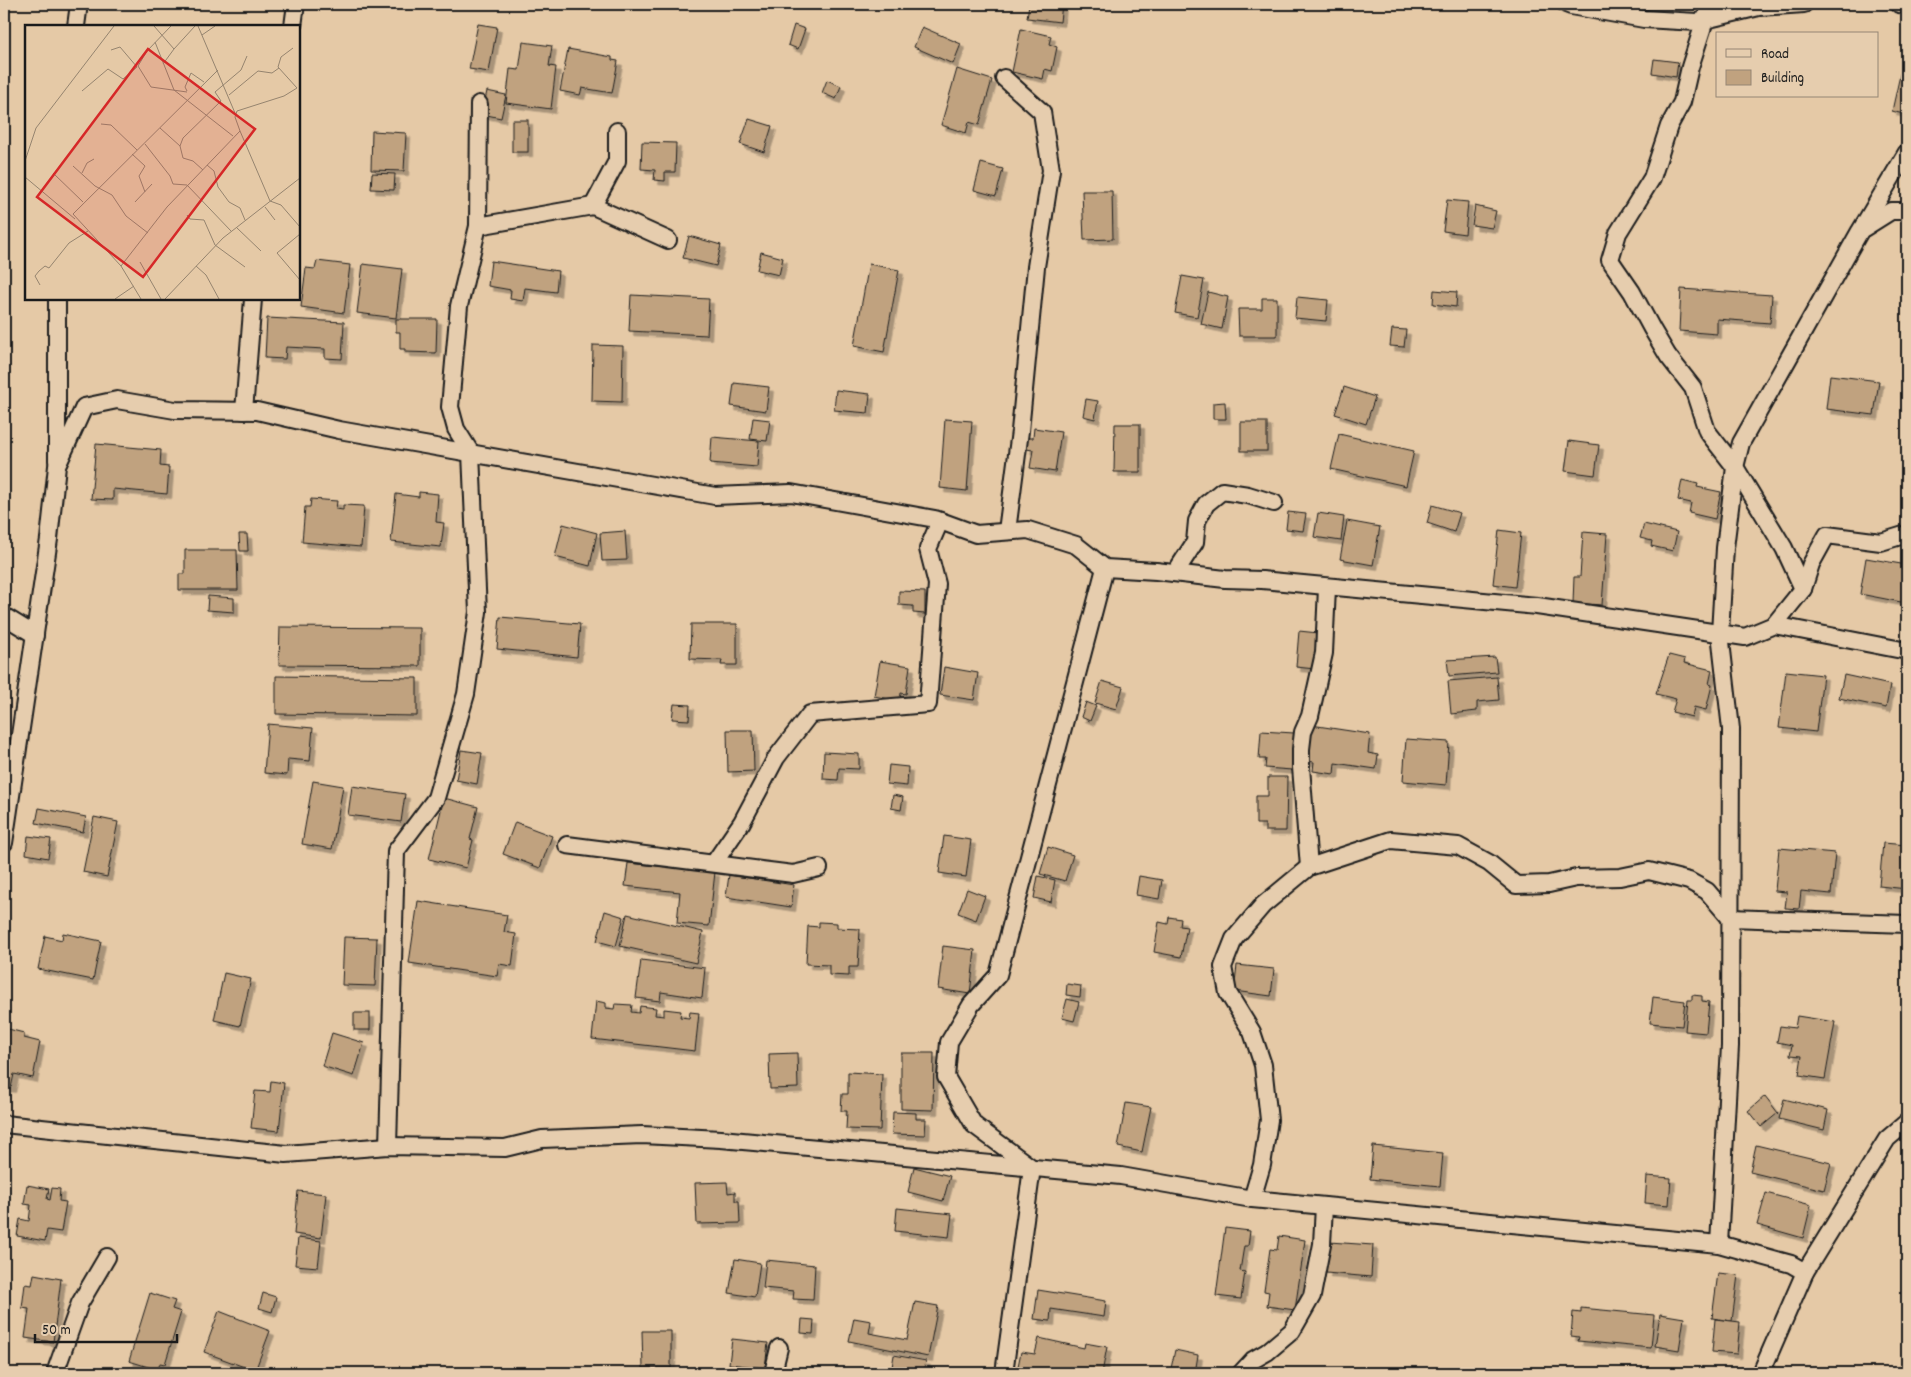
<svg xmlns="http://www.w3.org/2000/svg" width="1911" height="1377" font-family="Dekko,sans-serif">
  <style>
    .building { fill: #c0a27f; stroke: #1c1c1c; filter: url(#shadow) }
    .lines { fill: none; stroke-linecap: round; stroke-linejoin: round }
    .minor-casing { stroke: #1c1c1c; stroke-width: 20 }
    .minor { stroke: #e6cdae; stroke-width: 16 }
    .inset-road { fill: none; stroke: #95846f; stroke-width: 1 }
    .view { fill: #d62828; fill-opacity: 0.15; stroke: #d62828; stroke-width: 2.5 }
    .inset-edge { fill: none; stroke: #1c1c1c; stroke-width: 2.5 }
  </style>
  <defs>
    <filter id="shadow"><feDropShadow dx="4.5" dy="4.5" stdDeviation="0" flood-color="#0004"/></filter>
  </defs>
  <rect width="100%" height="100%" fill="#e5c9a6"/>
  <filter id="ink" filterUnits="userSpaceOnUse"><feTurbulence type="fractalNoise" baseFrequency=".02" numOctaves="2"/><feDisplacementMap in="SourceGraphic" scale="10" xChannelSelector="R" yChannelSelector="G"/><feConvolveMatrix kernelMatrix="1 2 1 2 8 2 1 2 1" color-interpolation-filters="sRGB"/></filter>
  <g filter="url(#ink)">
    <g class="building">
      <path d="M1029,4H1062L1060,22L1027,18Z"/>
      <path d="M478,24L497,27L489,72L469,69Z"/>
      <path d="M794,25L805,29L798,49L788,45Z"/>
      <path d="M922,27L961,44L953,64L914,47Z"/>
      <path d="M1021,29L1051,36L1049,44L1057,47L1052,71L1045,69L1043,79L1012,72Z"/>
      <path d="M523,42L552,46L549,66L556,67L551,109L506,103L510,69L519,70Z"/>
      <path d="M568,49L612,57V60L618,61L612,93L582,88L580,95L560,91Z"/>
      <path d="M1654,59L1678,62L1676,77L1652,73Z"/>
      <path d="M1902,66L1907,68V115L1892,111Z"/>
      <path d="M957,69L992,80L979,125L969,122L966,133L941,125Z"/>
      <path d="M827,80L841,86L836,99L822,93Z"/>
      <path d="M487,91L506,95L501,118L482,114Z"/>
      <path d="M749,119L772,126L764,152L740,144Z"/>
      <rect x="512" y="120" width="16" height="32"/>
      <path d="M372,131L406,133L404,171L371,170Z"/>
      <path d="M642,142L676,143L675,172H665V181L654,180L655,170L641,169Z"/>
      <path d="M981,163L1003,169L996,196L974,190Z"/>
      <path d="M372,173L395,174L394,190L371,189Z"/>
      <path d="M1082,191H1112L1113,239L1084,240Z"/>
      <path d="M1447,200L1468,202L1465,234L1443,231Z"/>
      <path d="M1475,206L1496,211L1492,228L1472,225Z"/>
      <path d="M689,236L721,245L716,266L683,258Z"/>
      <path d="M761,252L783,258L779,275L757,270Z"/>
      <path d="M317,261L350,265L344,313L301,307L306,268L315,269Z"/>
      <path d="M491,261L558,271L556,292L525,288L523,301L510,299L511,290L488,286Z"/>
      <path d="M363,264L402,269L396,318L357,313Z"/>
      <path d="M869,264L899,270L884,352L854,346Z"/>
      <path d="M1182,276L1204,280L1197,317L1175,313Z"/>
      <path d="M1681,289L1772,295L1770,323L1717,319V334L1679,331Z"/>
      <path d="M1434,290L1457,292L1456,307L1433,304Z"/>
      <path d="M1208,292L1228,297L1222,329L1201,324Z"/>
      <path d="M631,295L709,299L707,335L629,331Z"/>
      <path d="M1297,297L1328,300L1326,321L1295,318Z"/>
      <path d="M1262,298H1277V336H1239L1238,309H1262Z"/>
      <path d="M267,318L344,322L342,359L325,358V349L286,347L285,359L265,358Z"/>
      <path d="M396,319H437L436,353L405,352V349H400V332H396Z"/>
      <path d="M1392,329L1406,330L1404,347L1390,346Z"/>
      <path d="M593,345L623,346L622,402L592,401Z"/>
      <path d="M1830,375L1879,381L1874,415L1826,409Z"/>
      <path d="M734,383L769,387L766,411L731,406Z"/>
      <path d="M1344,387L1375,397L1366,424L1335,414Z"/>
      <path d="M836,390L870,394L868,413L834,410Z"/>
      <path d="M1086,399L1098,401L1095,419L1083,416Z"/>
      <path d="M1225,402L1226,419H1213V403Z"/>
      <path d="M753,418L770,420L767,441L750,439Z"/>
      <path d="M945,419L972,421L967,491L940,488Z"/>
      <rect x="1241" y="422" width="26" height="29"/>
      <path d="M1115,424H1140V472H1114Z"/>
      <path d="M1034,428L1061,432L1055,472L1030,468L1033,450L1026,449L1028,438H1033Z"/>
      <path d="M1339,434L1414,451L1406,486L1331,469Z"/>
      <path d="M712,437L759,441L757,467L710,463Z"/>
      <path d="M1569,441L1599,445L1595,475L1565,471Z"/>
      <path d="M96,444L161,450L160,466L169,467L167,494L113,489V500L91,499Z"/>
      <path d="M1682,480L1698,484L1697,487L1721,492L1715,519L1689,513L1691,503L1678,500Z"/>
      <path d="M419,492L438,494L436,522L444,523L441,547L391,542L396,494L419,497Z"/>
      <path d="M311,499L337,501L336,509L343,510V505L364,506L361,547L302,542L305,507H310Z"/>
      <path d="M1432,505L1460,513L1454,532L1427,523Z"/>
      <path d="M1288,512L1306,514L1303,531L1286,529Z"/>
      <path d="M1318,513L1344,517L1341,541L1314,537Z"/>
      <path d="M1347,521L1380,527L1373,565L1340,559Z"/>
      <path d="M563,524L597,533L590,566L555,557Z"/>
      <path d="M1644,524L1677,532L1673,551L1651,546L1652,541L1640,538Z"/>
      <path d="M1499,530L1521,533L1515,587L1493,584Z"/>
      <path d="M625,531L627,560L602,561L600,533Z"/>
      <path d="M1583,532L1607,534L1602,605L1573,603L1574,577H1580Z"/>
      <path d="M239,534H247L248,551H240Z"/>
      <path d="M185,550H237L238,590H179V574H185Z"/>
      <path d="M1866,558L1907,565L1906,603L1860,594Z"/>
      <path d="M899,591L925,592V614L913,613V606L899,605Z"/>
      <path d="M208,596L234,598V612L207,610Z"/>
      <path d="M500,617L580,624L577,657L497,649Z"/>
      <path d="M691,624H737V665H721L722,660L690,659Z"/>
      <path d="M280,627L420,628V666L279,665Z"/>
      <path d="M1299,631L1318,633L1315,669L1296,667Z"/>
      <path d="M1669,655L1685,659L1684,663L1712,670L1709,684L1712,685L1706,710L1694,707L1692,717L1672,712L1676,699L1656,694Z"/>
      <path d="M1495,657L1497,672L1449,676L1447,660Z"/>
      <path d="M880,661L910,666L906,694L901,693L900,701L874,696Z"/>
      <path d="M944,667L978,673L974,700L940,695Z"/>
      <path d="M1786,671L1823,675L1816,732L1779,728Z"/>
      <path d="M1844,675L1890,685L1886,708L1839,698Z"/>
      <path d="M276,676L417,678V716L276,714Z"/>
      <path d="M1497,677L1499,700L1477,702V711L1451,714L1448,681Z"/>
      <path d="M1102,681L1123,687L1116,709L1095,703Z"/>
      <path d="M1086,702L1096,706L1090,721L1081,717Z"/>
      <path d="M674,704L690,705L689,720L672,719Z"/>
      <path d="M268,724L313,728L310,761L288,759L287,775L264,773Z"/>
      <path d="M1311,725L1370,734L1368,753L1378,755L1376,769L1335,763L1334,774L1313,771L1314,762L1306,761Z"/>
      <path d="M727,730H753L754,771L728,772Z"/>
      <path d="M1261,731L1294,733L1292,770L1265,768L1266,759H1259Z"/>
      <path d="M1406,739L1449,742L1446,785L1403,781Z"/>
      <path d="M461,750L482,753L477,784L456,780Z"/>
      <path d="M824,752L859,754V769L839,768L838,780L823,779Z"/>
      <path d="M889,765L908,767L907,786L887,784Z"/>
      <path d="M1907,767V798H1904Z"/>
      <path d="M1268,777H1287L1286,831H1265V824H1256V796H1268Z"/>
      <path d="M313,781L343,786L332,849L302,844Z"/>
      <path d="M352,786L405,794L401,822L348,815Z"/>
      <path d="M893,795L903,797L901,810L891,808Z"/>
      <path d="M444,798L478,807L470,839L473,840L466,868L429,859Z"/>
      <path d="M39,808L86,817L83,832L36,823Z"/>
      <path d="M94,817L118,822L107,877L83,872Z"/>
      <path d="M515,822L552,836L540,868L503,854Z"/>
      <path d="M28,836L51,839L48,858L26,854Z"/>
      <path d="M944,836L971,840L966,877L939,873Z"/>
      <path d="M1883,843L1907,845V889L1879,886Z"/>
      <path d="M1048,847L1073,855L1065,881L1040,874Z"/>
      <path d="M1779,848L1835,853L1831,894L1801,891L1799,909L1785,908L1787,892L1775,891Z"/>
      <path d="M628,863L715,872L709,926L677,923L680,892L625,886Z"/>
      <path d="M729,875L794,885L791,907L726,897Z"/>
      <path d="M1038,876L1055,880L1051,902L1034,898Z"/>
      <path d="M1139,876L1162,880L1159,899L1136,895Z"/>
      <path d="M967,889L985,896L976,920L958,913Z"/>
      <path d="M418,901L507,915L504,932L516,934L512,966L499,964L497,976L409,963Z"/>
      <path d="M605,911L624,917L616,946L597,941Z"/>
      <path d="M627,914L703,932L696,963L620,946Z"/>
      <path d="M1169,917L1181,919L1180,926L1187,927L1181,957L1154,952L1159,922L1168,924Z"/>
      <path d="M819,922L837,923V928L860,929L858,967H849V976L829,975V965L806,964L808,926L819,927Z"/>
      <path d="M63,933L101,941L93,980L38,969L45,936L62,940Z"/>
      <path d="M344,937L377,938L375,986L342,985Z"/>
      <path d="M943,946L975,950L970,994L938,989Z"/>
      <path d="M641,960L705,968L702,998L661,992L660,1001L636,998Z"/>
      <path d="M1237,965L1274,969L1271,996L1234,991Z"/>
      <path d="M224,973L251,979L240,1026L214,1020Z"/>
      <path d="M1067,984L1081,986L1080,997L1066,995Z"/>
      <path d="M1692,995L1702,996V1001L1709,1002L1706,1033L1685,1031L1688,1000H1692Z"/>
      <path d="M1653,997L1685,1001L1682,1026L1650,1023Z"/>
      <path d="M1067,999L1079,1002L1074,1021L1062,1018Z"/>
      <path d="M596,1001L606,1003V1008L614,1009L615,1004L632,1005L631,1012L639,1013L640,1006L656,1008L655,1015L664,1016V1009L681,1011L680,1017L689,1018L690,1012L699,1013L695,1051L592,1039Z"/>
      <rect x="354" y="1013" width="16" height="17"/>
      <path d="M1797,1016L1835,1022L1825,1079L1799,1075L1802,1056L1790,1055L1792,1045L1777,1042L1780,1026L1795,1028Z"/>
      <path d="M4,1028L24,1033V1038L40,1042L33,1078L14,1074L11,1088L4,1087Z"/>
      <path d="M332,1033L364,1043L354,1076L322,1066Z"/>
      <path d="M797,1053L798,1088L770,1089L769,1054Z"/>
      <path d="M901,1053H934L933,1110L901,1109Z"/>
      <path d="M848,1072L882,1074L880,1130L846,1129L847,1111H841L842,1094H848Z"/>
      <path d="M271,1081L284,1083L279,1131L251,1128L255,1091L270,1092Z"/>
      <path d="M1765,1096L1778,1113L1761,1127L1748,1111Z"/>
      <path d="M1784,1099L1828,1110L1824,1130L1779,1119Z"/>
      <path d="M1126,1103L1151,1107L1142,1152L1118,1147Z"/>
      <path d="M893,1112L916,1113V1119H926L925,1135L892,1134Z"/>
      <path d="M1756,1145L1831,1163L1824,1190L1750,1172Z"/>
      <path d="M1373,1146L1443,1153L1440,1186L1370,1179Z"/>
      <path d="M914,1167L950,1176L943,1201L908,1192Z"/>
      <path d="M1647,1176L1671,1178L1669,1205L1645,1203Z"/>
      <path d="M727,1182L728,1193L735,1192V1201H739L740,1223L697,1224L695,1183Z"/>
      <path d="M27,1185L49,1189L47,1199L50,1200L52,1188L60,1189L59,1201L66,1202L61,1232L47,1230L45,1241L17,1236L20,1219L29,1221L31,1205L24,1204Z"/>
      <path d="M298,1191L326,1194L321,1238L294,1234Z"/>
      <path d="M1766,1193L1811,1205L1803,1238L1757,1225Z"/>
      <path d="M897,1208L952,1214L949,1237L895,1231Z"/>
      <path d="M1225,1228L1250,1231L1248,1246H1244L1240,1271L1245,1272L1241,1299L1216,1296Z"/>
      <path d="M1279,1236L1305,1240L1295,1310L1267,1306L1269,1292L1264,1291L1270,1249L1277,1250Z"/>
      <path d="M298,1238L321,1241L318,1267L295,1265Z"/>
      <path d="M1329,1242L1373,1245L1371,1277L1326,1273Z"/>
      <path d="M735,1259L760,1263L755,1297L729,1293Z"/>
      <path d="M766,1260L815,1265L813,1300L793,1299L794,1291L763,1288Z"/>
      <path d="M1718,1273L1738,1275L1732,1321L1712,1318Z"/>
      <path d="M34,1274L61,1279L53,1342L25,1338L29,1309L22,1308L25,1284L32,1285Z"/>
      <path d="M1038,1290L1106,1301L1104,1317L1051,1309L1050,1321L1034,1319Z"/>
      <path d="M150,1293L175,1301L172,1309L181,1312L165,1364L160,1363L158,1370L129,1361Z"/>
      <path d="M263,1293L276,1297L272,1312L259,1308Z"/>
      <path d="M915,1302L938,1306L928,1357L849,1341L854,1318L871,1321L869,1333L907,1340Z"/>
      <path d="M1581,1308L1654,1315L1651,1348L1578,1341L1579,1337L1571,1336L1573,1312L1581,1313Z"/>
      <path d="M219,1311L270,1331L255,1371L204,1352Z"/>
      <path d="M1660,1314L1684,1318L1679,1350L1655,1346Z"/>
      <path d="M802,1319L814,1320L813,1334L801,1333Z"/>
      <path d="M1715,1319L1740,1322L1737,1354L1712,1352Z"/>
      <path d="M642,1331H671V1368H643Z"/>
      <path d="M1039,1338L1084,1348L1085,1343L1107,1347L1102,1373H1028L1017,1371L1021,1352L1035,1354Z"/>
      <path d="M732,1339L768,1343L765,1368L729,1364Z"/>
      <path d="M1175,1350L1198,1355L1195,1373H1170Z"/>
      <path d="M894,1355L926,1361L924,1373H891Z"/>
    </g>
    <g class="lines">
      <defs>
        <g id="minor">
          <path d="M1566,4L1571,6L1644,19L1697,22L1705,20L1710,4"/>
          <path d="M1899,4L1907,5"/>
          <path d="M76,26L79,4"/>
          <path d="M293,26L296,4"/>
          <path d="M1004,78L1042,112L1051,170L1036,267L1020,431L1007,531"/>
          <path d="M593,206L617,161V131"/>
          <path d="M478,226L593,206L668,240"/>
          <path d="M1864,228L1891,211H1907"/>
          <path d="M57,299V461"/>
          <path d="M244,411L253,299"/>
          <path d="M1175,573L1195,542L1197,521L1206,504L1222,491L1248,495L1274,503"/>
          <path d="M1803,589L1784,548L1735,467L1707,431L1693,388L1668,356L1652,329L1632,292L1610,260L1618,233L1652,178L1669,126L1682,102L1690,67L1705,20L1759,7L1804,4"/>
          <path d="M4,616L35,635"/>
          <path d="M1774,625L1803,589L1811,564L1827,535L1881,542L1907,534"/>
          <path d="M4,843L49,539L57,466L84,407L117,400L175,410L257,411L339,430L715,496L791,493L935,519L976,534L1028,530L1076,545L1105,568L1156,571L1225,579L1262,580L1537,606L1745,637L1774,625L1907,651"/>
          <path d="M567,845L793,874L819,868"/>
          <path d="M714,863L742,822L776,758L810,714L928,704L937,584L928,549L940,521"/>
          <path d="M1309,867L1301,767V749L1303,732L1310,716L1324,653L1327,588"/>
          <path d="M4,1124L286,1154L388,1146L505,1148L542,1139L642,1135L721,1139L1121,1176L1252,1199L1719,1244L1791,1264L1805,1272L1887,1139L1907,1122"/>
          <path d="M388,1146L396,851L436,798L466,694L478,612L471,453L456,429L450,407L459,306L478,226L479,104"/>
          <path d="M1252,1199L1262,1165L1269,1120L1263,1065L1252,1032L1228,993L1223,967L1234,939L1263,905L1309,867L1391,840L1458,846L1489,863L1516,885L1549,884L1576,878L1620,877L1649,871L1689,881L1707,891L1730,918L1907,924"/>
          <path d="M1719,1244L1730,1046L1731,729L1720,633L1725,548L1735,467L1741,443L1860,231L1907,152"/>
          <path d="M55,1373L80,1303L107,1257"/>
          <path d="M773,1373L779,1348"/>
          <path d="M1004,1373L1032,1168L974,1125L946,1077L949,1042L971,1005L998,975L1105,568"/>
          <path d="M1241,1373L1253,1360L1267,1352L1292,1331L1312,1296L1322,1244L1324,1206"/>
          <path d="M1761,1373L1805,1272"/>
        </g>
      </defs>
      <use href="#minor" class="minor-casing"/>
      <use href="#minor" class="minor"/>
    </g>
  </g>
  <g transform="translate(25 25)">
    <rect width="275" height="275" fill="#e5c9a6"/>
    <path class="inset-road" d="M129,1L149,24L170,1M146,1L122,26L113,41L126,62L162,67M173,1L210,88M177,10L190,1M130,17L149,65L208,111M138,39L149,24M57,66L83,44L98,54L112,42L95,22L86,25M162,66L160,62L166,48L179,57M204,70L233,46L247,48L254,43M76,99L86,100L112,125M135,103L155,121M215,106L245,176L256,180L275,202M120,119L145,151L148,159L162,160L206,206M107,129L120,141L114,151L120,167M0,136L11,103L89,1M182,140L189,146L193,162L204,177L215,183L220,195M48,141L70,161L87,170L101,191L123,208M178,145L168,136L158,133L155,121L158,113L196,76L190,67L216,45L222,31M28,148L58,177M57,148L62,138L69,134M0,152L50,194M110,177L127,159M240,182L250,195M162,190L165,194L179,195L190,220L220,242M212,203L236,226M275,209L252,228L275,255M115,237L136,274M96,241L142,182L215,106L210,92L212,86L259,71L272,63L253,42L256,32L268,23M171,241L181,250L194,274M15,260L10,251L14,246L20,241L24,243L44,218L63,206M90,274L109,261M116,274L96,241L48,189L193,45M140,274L198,213L275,153"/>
    <path class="view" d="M123,24L230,104L118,252L12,172Z"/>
    <rect width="275" height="275" class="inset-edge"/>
  </g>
  <rect width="1911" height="1377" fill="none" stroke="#e6cdae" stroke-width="20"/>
  <rect x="10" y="10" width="1891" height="1357" fill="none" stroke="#1c1c1c" stroke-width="2" filter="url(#ink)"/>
  <rect x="1716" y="32" width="162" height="65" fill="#e6cdae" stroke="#958674"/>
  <rect x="1726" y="49" width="25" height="8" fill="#e6cdae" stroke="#958674"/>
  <text x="1761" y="58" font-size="15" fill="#1c1c1c">Road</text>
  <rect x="1726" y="70" width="25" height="15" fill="#c0a27f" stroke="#958674"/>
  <text x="1761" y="82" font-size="15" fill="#1c1c1c">Building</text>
  <path d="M35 1334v8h142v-8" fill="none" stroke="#1c1c1c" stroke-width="2.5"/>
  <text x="42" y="1334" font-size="15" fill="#1c1c1c" stroke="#e6cdae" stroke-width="4" paint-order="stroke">50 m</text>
</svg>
